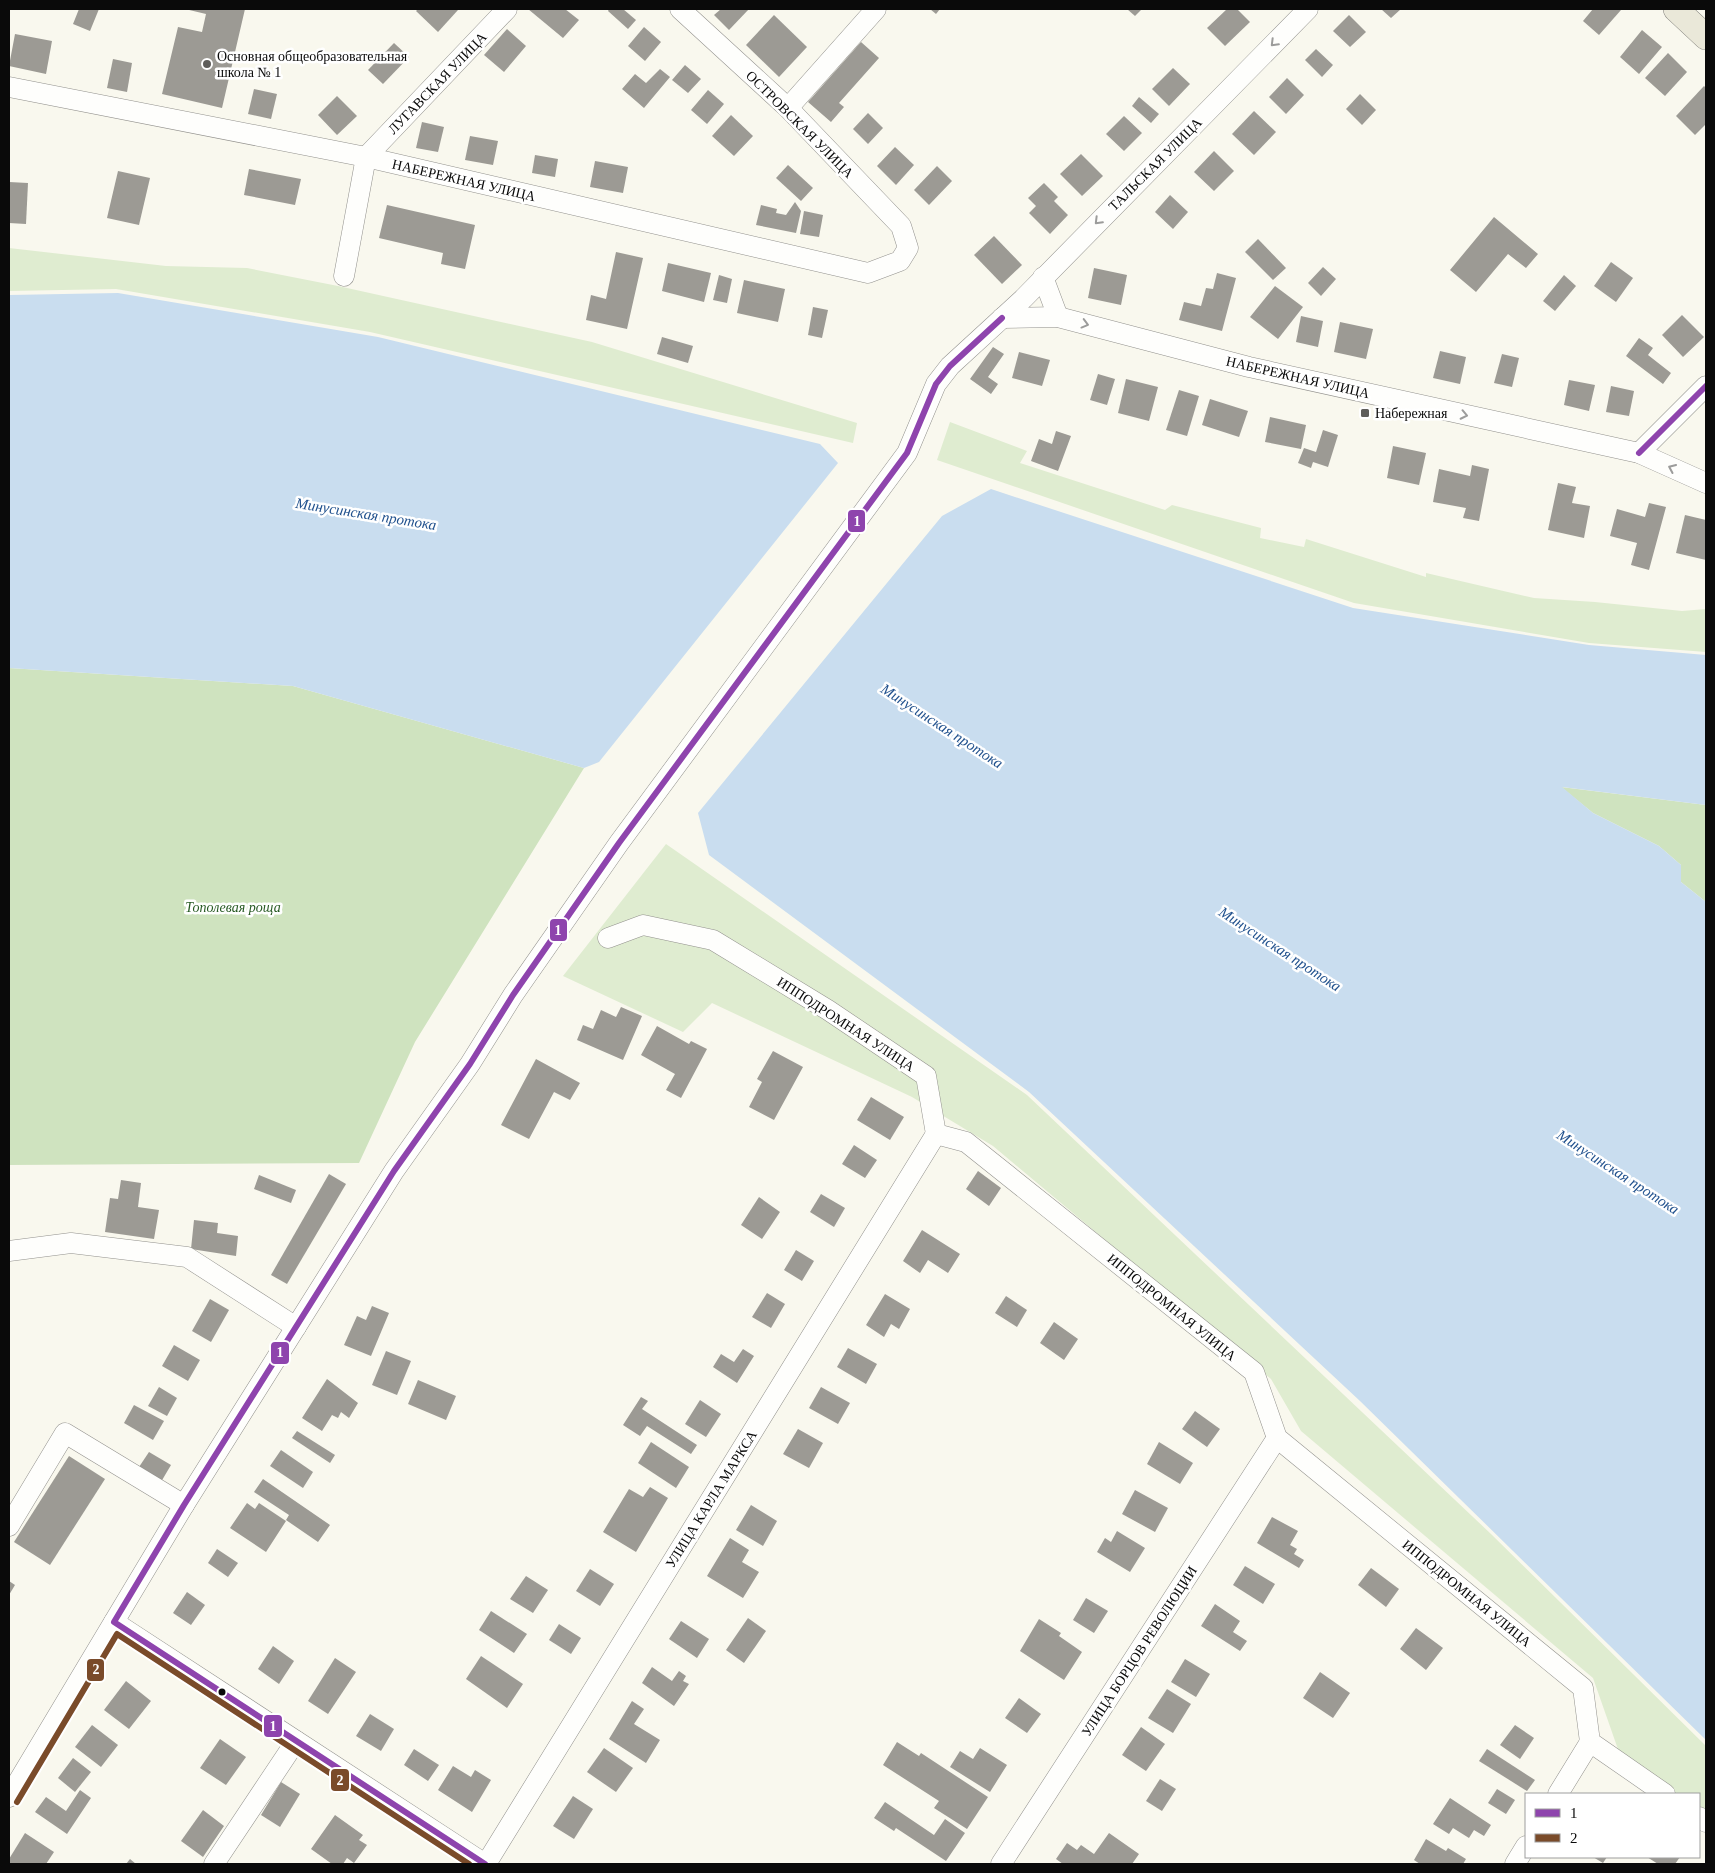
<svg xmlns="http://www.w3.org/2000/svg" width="1715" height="1873" font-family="Georgia,serif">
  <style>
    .green { fill: #dfecd0 }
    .forest { fill: #cfe3bf }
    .water { fill: #c9ddef }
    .building { fill: #9c9a94 }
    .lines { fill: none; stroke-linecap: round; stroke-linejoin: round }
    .minor-casing { stroke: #92918d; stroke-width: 21 }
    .major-casing { stroke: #7f7e7a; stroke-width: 26 }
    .minor { stroke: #fefefc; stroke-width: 20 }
    .major { stroke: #eae8d9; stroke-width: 25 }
    .bus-1-casing { stroke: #fff; stroke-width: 10 }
    .bus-2-casing { stroke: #fff; stroke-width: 10 }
    .bus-1 { stroke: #8e44ad; stroke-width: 6 }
    .bus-2 { stroke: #7a4b2a; stroke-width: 6 }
    .oneway { stroke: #9c9c9b }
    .poi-dot { fill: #5e5d5a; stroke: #fff; stroke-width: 2 }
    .bus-dot { fill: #0a0a0a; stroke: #fff; stroke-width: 2 }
    .labels { text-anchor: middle; stroke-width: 5; stroke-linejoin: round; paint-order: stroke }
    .poi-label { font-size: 14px; fill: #0a0a0a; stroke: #fff; text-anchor: start }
    .street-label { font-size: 14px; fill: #0a0a0a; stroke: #fff }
    .park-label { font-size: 14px; font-style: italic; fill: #275a23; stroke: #fff }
    .water-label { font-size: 15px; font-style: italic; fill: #22528e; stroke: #fff }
    .line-badge { stroke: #fff; stroke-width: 2 }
    .badge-label { font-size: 14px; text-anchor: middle; font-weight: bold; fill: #fff }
  </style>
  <rect width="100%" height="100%" fill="#f9f8ee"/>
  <g class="green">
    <path d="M9,248L166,266L247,268L338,286L592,342L857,423L853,443L370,332L116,289L9,291Z"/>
    <path d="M950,422L1027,451L1020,463L1165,510L1172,505L1261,528L1260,538L1304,547L1306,539L1426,577V573L1534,598L1595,602L1682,611L1706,609V652L1589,643L1354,603L937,460Z"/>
    <path d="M666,844L1027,1095L1491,1534L1706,1746V1827L1699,1821V1794H1667L1620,1755L1593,1678L1301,1431L1271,1379L993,1146L912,1097L712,1003L683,1032L563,976Z"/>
  </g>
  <g class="forest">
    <path d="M9,668L293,686L584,768L415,1042L359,1163L9,1165Z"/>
    <path d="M1561,787L1706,805V902L1681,882V865L1659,846L1593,813Z"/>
  </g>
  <g class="water">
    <path d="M118,293L378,337L820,444L838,463L599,762L584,768L293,686L9,668V295Z"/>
    <path d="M991,489L1353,608L1589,645L1706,655V805L1562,787L1593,813L1659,846L1681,865V882L1706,902V1740L1360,1401L1029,1092L709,855L698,813L942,516Z"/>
  </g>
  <g class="building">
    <path d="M79,9H99L90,31L73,24Z"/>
    <path d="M185,9H245L222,108L162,94L178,27L202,32L206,14Z"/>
    <path d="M418,9H457L458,10L438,32L416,11Z"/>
    <path d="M528,9H565L579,20L563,38Z"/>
    <path d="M609,9H623L636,20L628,29L608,11Z"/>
    <path d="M721,9H749L729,30L714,15Z"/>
    <path d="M930,9H940L936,14Z"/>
    <path d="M1127,9H1142L1135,16Z"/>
    <path d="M1227,9H1237L1250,22L1225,46L1207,28Z"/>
    <path d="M1381,9H1401L1391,18Z"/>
    <path d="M1593,9H1619L1621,10L1599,35L1583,21Z"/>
    <path d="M774,15L807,47L779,77L746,45Z"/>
    <path d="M1349,15L1366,32L1350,47L1333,31Z"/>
    <path d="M644,27L661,42L645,61L628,46Z"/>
    <path d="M507,29L526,46L504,72L484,55Z"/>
    <path d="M1642,30L1662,47L1639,74L1620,57Z"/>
    <path d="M15,34L52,41L46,74L9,66Z"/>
    <path d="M861,42L879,58L839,103L844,107L831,122L808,102Z"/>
    <path d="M394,43L409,57L383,84L368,70Z"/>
    <path d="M1316,49L1333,65L1322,77L1305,60Z"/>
    <path d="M1668,53L1687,72L1665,96L1645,78Z"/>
    <path d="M113,59L132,63L127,92L107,88Z"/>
    <path d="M685,65L701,79L688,93L672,80Z"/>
    <path d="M1173,68L1190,84L1169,106L1152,89Z"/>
    <path d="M660,69L670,77L644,108L622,89L635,74L646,83Z"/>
    <path d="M1287,78L1304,95L1286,114L1269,97Z"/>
    <path d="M1704,86L1706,88V124L1695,135L1676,116Z"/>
    <path d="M254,89L277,94L271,119L248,114Z"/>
    <path d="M708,90L724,104L707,124L691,110Z"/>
    <path d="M1360,94L1376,110L1362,125L1346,109Z"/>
    <path d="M337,96L357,116L337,135L318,115Z"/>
    <path d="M1139,97L1159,114L1151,123L1132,106Z"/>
    <path d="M1254,111L1276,132L1254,155L1232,134Z"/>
    <path d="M868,113L883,128L868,144L853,129Z"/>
    <path d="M731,115L753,136L734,156L712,136Z"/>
    <path d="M1124,116L1142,133L1124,151L1106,134Z"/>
    <path d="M422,122L444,127L438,152L416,148Z"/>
    <path d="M470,136L498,141L493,165L465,160Z"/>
    <path d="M895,147L914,165L896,185L877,166Z"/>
    <path d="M1214,151L1234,171L1214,191L1194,172Z"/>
    <path d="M1081,154L1103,176L1082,196L1060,174Z"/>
    <path d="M535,155L558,159L555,177L532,173Z"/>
    <path d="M595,161L628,167L623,193L590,187Z"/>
    <path d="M788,165L813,188L801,201L776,178Z"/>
    <path d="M937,166L952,181L929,205L914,190Z"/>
    <path d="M249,169L301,179L295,205L244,195Z"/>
    <path d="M118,171L150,178L139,225L107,218Z"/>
    <path d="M9,182L28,183L26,224L9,223Z"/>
    <path d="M1044,183L1058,197L1054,201L1068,215L1050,234L1029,213L1036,206L1028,198Z"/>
    <path d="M1170,195L1188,212L1173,229L1155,212Z"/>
    <path d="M795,202L801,211L796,233L756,225L761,205L777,209L776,213L786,215Z"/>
    <path d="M387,205L475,225L465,269L441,264L443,253L379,238Z"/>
    <path d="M804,211L823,215L819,237L800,234Z"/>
    <path d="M1494,217L1538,254L1526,268L1508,254L1476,292L1450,270Z"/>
    <path d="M994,236L1022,265L1002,284L974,255Z"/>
    <path d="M1258,239L1286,268L1273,280L1245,252Z"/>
    <path d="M616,252L643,258L627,329L586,320L591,295L606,299Z"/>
    <path d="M1611,262L1633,278L1616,302L1594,286Z"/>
    <path d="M668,263L711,273L704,302L662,291Z"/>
    <path d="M1323,267L1336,279L1321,296L1308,283Z"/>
    <path d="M1094,268L1127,275L1121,305L1088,298Z"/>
    <path d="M1217,273L1236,278L1222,331L1179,320L1184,302L1201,306L1206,288L1213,289Z"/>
    <path d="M719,275L732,279L727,303L713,300Z"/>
    <path d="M1564,275L1576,286L1555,311L1543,301Z"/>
    <path d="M744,280L785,289L778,322L737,313Z"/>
    <path d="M1275,286L1303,307L1278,339L1250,317Z"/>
    <path d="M813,307L828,310L822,338L808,335Z"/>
    <path d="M1682,315L1704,337L1683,357L1662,335Z"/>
    <path d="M1301,316L1323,321L1318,347L1296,342Z"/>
    <path d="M1340,322L1373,329L1366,359L1334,352Z"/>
    <path d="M662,337L693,346L688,363L657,354Z"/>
    <path d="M1639,338L1653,348L1648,355L1671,373L1663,384L1626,356Z"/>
    <path d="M993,347L1004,354L988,377L998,384L991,394L970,379Z"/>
    <path d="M1440,351L1466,357L1460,384L1433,378Z"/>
    <path d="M1019,352L1050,360L1042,386L1012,378Z"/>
    <path d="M1502,354L1519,358L1512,387L1494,383Z"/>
    <path d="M1098,374L1115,379L1107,405L1090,400Z"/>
    <path d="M1126,379L1158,387L1149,421L1118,413Z"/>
    <path d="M1569,380L1595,385L1589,411L1564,405Z"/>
    <path d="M1611,386L1634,391L1629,416L1606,412Z"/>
    <path d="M1179,390L1199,396L1187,436L1166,430Z"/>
    <path d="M1210,399L1248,411L1239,437L1202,425Z"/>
    <path d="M1270,417L1306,425L1301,449L1265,442Z"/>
    <path d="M1323,430L1338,435L1328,467L1313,462L1311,468L1298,463L1304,448L1316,452Z"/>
    <path d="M1056,431L1071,436L1058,471L1031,461L1039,439L1052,444Z"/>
    <path d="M1393,446L1426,453L1419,485L1387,478Z"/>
    <path d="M1472,465L1489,469L1479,521L1463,518L1466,508L1433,502L1439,469L1470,476Z"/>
    <path d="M1558,483L1576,487L1572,503L1590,506L1584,538L1548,530Z"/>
    <path d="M1649,503L1666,507L1649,570L1631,565L1637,543L1610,536L1617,509L1645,517Z"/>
    <path d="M1685,515L1706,520V560L1676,553Z"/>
    <path d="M621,1007L642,1016L623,1060L577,1040L583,1025L593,1029L601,1010L616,1017Z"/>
    <path d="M657,1026L689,1044L691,1041L707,1049L681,1098L666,1090L675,1074L641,1055Z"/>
    <path d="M773,1051L803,1067L774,1120L749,1107L762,1082L757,1079Z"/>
    <path d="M536,1059L580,1083L570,1100L554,1092L529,1139L501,1125Z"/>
    <path d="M871,1097L904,1117L890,1140L857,1120Z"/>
    <path d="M854,1145L877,1160L865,1178L842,1164Z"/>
    <path d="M978,1171L1001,1188L989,1206L966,1189Z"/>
    <path d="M329,1174L346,1184L287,1284L271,1275Z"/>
    <path d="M259,1175L296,1190L291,1203L254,1189Z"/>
    <path d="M121,1180L141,1183L138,1207L159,1210L154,1239L105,1232L110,1198L118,1199Z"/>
    <path d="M821,1194L845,1208L834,1227L810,1212Z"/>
    <path d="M759,1197L780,1212L762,1239L741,1225Z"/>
    <path d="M194,1220L218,1223L217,1233L238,1236L236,1256L191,1249Z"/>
    <path d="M922,1230L960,1254L948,1273L928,1260L920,1273L903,1261Z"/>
    <path d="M796,1250L814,1261L802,1281L784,1270Z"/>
    <path d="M767,1293L785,1304L771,1328L752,1317Z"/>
    <path d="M885,1294L910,1309L899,1329L891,1324L884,1337L866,1325Z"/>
    <path d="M1006,1296L1027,1310L1017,1327L995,1313Z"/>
    <path d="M210,1299L229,1310L211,1342L192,1331Z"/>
    <path d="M372,1306L389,1313L371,1356L344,1345L357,1316L366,1320Z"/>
    <path d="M1054,1322L1078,1339L1064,1360L1040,1343Z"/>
    <path d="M174,1345L200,1360L188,1381L162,1366Z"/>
    <path d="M848,1348L877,1364L866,1384L837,1367Z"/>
    <path d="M743,1349L754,1356L737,1383L713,1367L721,1354L734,1362Z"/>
    <path d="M386,1351L411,1361L397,1395L372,1385Z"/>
    <path d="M327,1379L358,1403L349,1418L341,1412L338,1418L332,1415L322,1431L302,1418Z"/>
    <path d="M418,1380L456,1396L446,1420L408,1404Z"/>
    <path d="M159,1387L177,1398L167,1416L148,1406Z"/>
    <path d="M821,1387L850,1403L838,1424L809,1408Z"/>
    <path d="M641,1397L648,1401L642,1409L697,1445L691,1454L647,1426L640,1436L623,1425Z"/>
    <path d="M700,1400L721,1414L706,1437L685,1424Z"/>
    <path d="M134,1405L164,1421L153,1440L124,1423Z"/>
    <path d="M1195,1411L1220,1429L1207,1447L1182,1429Z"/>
    <path d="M798,1429L823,1443L809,1468L783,1454Z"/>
    <path d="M297,1431L335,1455L330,1463L292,1438Z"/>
    <path d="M651,1442L689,1467L676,1488L638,1463Z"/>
    <path d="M1159,1442L1193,1463L1180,1484L1147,1464Z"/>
    <path d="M281,1450L313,1472L303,1488L270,1466Z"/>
    <path d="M149,1452L171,1465L158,1487L135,1473Z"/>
    <path d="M69,1456L105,1479L50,1565L14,1542Z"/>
    <path d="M263,1479L330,1525L318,1542L286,1520L289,1515L254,1492Z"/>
    <path d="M650,1487L668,1498L636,1552L603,1532L629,1489L643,1497Z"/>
    <path d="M1135,1490L1168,1508L1155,1532L1122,1514Z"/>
    <path d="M247,1503L255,1509L259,1503L286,1521L266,1552L230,1528Z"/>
    <path d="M751,1505L777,1521L763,1546L736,1530Z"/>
    <path d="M1272,1517L1298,1531L1290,1545L1297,1549L1294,1554L1304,1560L1299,1568L1257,1543Z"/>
    <path d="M1117,1531L1145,1548L1130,1572L1097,1552L1105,1538L1111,1542Z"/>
    <path d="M730,1538L749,1550L742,1562L759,1572L743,1598L707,1576Z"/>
    <path d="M217,1549L238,1563L228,1577L208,1563Z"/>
    <path d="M1245,1566L1275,1584L1263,1604L1233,1585Z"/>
    <path d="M1371,1568L1399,1589L1386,1607L1358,1585Z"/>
    <path d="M590,1569L614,1584L600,1606L576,1591Z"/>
    <path d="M526,1576L548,1590L533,1613L510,1599Z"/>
    <path d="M9,1581L15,1585L9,1595Z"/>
    <path d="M187,1592L205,1605L191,1625L173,1613Z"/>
    <path d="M1086,1598L1108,1611L1094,1633L1073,1620Z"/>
    <path d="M1215,1604L1240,1621L1233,1632L1247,1641L1240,1651L1201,1626Z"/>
    <path d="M491,1611L527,1634L514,1653L479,1630Z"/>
    <path d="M748,1618L766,1631L744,1663L726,1650Z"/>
    <path d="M1039,1619L1061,1633L1059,1636L1082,1652L1064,1680L1020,1651Z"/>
    <path d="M681,1621L709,1639L697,1658L669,1639Z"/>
    <path d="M559,1624L581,1638L571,1654L549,1640Z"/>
    <path d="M1416,1628L1443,1648L1426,1670L1400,1649Z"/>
    <path d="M273,1646L294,1661L279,1684L258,1669Z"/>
    <path d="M481,1656L523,1684L507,1708L466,1679Z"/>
    <path d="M335,1658L356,1672L328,1714L308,1701Z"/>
    <path d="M1185,1659L1210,1674L1196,1697L1171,1682Z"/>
    <path d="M652,1667L672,1681L679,1671L686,1676L683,1681L689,1684L674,1706L642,1683Z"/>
    <path d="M1320,1672L1350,1693L1333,1718L1303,1698Z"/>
    <path d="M126,1681L151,1701L129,1729L104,1710Z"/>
    <path d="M1167,1689L1191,1704L1173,1733L1148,1718Z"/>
    <path d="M1019,1698L1041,1714L1027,1733L1005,1718Z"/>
    <path d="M632,1701L644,1709L634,1724L660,1740L646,1763L609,1739Z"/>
    <path d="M370,1714L394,1729L381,1751L356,1736Z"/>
    <path d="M92,1725L118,1745L101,1767L75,1747Z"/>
    <path d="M1515,1725L1534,1738L1520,1759L1500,1745Z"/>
    <path d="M1141,1727L1165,1744L1146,1771L1122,1755Z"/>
    <path d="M220,1739L246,1757L226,1785L200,1768Z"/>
    <path d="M897,1742L919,1756L921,1753L988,1797L967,1829L934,1808L939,1801L883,1765Z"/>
    <path d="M604,1748L633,1768L616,1792L587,1772Z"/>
    <path d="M980,1748L1007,1765L990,1792L950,1767L960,1751L973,1759Z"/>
    <path d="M414,1749L439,1765L428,1781L404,1765Z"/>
    <path d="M1487,1749L1535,1780L1527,1791L1479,1761Z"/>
    <path d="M73,1758L91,1772L75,1792L58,1778Z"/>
    <path d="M453,1766L471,1777L475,1770L491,1780L472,1812L438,1790Z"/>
    <path d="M1160,1779L1176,1789L1162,1811L1146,1801Z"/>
    <path d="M281,1782L300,1794L280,1827L261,1815Z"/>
    <path d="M1497,1789L1515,1800L1506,1814L1488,1803Z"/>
    <path d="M80,1790L91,1798L67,1834L35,1812L46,1797L66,1811Z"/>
    <path d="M573,1796L593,1809L574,1839L553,1826Z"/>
    <path d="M1450,1798L1491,1825L1484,1836L1474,1830L1469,1838L1453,1828L1449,1834L1433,1824Z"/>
    <path d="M885,1802L934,1835L945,1819L965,1833L946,1861L896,1828L894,1831L874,1818Z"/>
    <path d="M203,1810L224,1826L203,1857L181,1841Z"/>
    <path d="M335,1815L363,1835L359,1840L367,1845L354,1863L347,1858L343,1864H332L311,1849Z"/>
    <path d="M25,1833L54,1852L46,1864H9V1859Z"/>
    <path d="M1109,1833L1139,1854L1132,1864H1063L1056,1859L1067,1843L1077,1850L1081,1845L1094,1854Z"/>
    <path d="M1426,1839L1446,1851L1448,1848L1466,1859L1463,1864H1420L1414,1860Z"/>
    <path d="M1593,1857H1607L1603,1863Z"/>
    <path d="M1647,1857H1680L1675,1864H1658Z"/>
    <path d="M130,1859L136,1864H126Z"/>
  </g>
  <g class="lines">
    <defs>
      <g id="minor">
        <path d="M9,87L366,157L868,273L900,261L908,248L901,226L788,108L680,9"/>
        <path d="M788,108L876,9"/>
        <path d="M344,276L366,157L507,9"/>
        <path d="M1043,277L1058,317"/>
        <path d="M1002,318L1058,317L1249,367L1639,453L1706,483"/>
        <path d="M1639,453L1706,386"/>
        <path d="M608,938L643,925L713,940L828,1010L926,1076L936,1134L966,1142L1254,1372L1277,1438L1583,1688L1590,1742L1665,1794"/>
        <path d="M9,1251L71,1243L187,1257L296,1327"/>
        <path d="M9,1526L65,1433L184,1505"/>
        <path d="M114,1622L485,1864"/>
        <path d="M1558,1794L1590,1742"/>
        <path d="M9,1797L184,1505L394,1171L470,1064L513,995L619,843L907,453L936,384L950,366L1023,299L1308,9"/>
        <path d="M1699,1817L1706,1822"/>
        <path d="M214,1864L296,1741"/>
        <path d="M486,1864L936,1134"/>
        <path d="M1001,1864L1277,1438"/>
        <path d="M1515,1864L1526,1846"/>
      </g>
      <path id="major" d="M1676,9L1706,37"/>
    </defs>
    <use href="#minor" class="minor-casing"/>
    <use href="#major" class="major-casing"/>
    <use href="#minor" class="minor"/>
    <use href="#major" class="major"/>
    <defs>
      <g id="bus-1">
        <path d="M1639,453L1706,386"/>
        <path d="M485,1864L114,1622L184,1505L394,1171L470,1064L513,995L619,843L907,453L936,384L950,366L1002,318"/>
      </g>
      <path id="bus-2" d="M17,1802L117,1634L469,1864"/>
    </defs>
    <use href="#bus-1" class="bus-1-casing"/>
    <use href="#bus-2" class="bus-2-casing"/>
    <use href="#bus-1" class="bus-1"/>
    <use href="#bus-2" class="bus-2"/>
  </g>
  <defs><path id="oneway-chevron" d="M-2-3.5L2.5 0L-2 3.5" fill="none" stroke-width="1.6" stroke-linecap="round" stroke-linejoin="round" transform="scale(1.25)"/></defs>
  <g class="oneway">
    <use href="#oneway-chevron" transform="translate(1274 43) rotate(135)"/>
    <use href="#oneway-chevron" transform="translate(1098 221) rotate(135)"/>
    <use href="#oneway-chevron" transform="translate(1085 324) rotate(15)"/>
    <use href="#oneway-chevron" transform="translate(1464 415) rotate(12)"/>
    <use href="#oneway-chevron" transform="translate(1672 468) rotate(-156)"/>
  </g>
  <g class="poi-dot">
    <circle cx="207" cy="64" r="5"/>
    <rect x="1360" y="408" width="10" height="10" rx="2.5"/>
  </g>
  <circle class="bus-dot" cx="222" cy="1692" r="4.5"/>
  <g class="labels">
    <g class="poi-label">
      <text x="217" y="61">Основная общеобразовательная<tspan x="217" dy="16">школа № 1</tspan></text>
      <text x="1375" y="418">Набережная</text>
    </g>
    <g class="street-label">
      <text transform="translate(437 83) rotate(-46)" y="5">ЛУГАВСКАЯ УЛИЦА</text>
      <text transform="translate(800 124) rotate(45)" y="5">ОСТРОВСКАЯ УЛИЦА</text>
      <text transform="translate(1155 164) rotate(-45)" y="5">ТАЛЬСКАЯ УЛИЦА</text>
      <text transform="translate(464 180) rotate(13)" y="5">НАБЕРЕЖНАЯ УЛИЦА</text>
      <text transform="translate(1298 377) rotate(13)" y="5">НАБЕРЕЖНАЯ УЛИЦА</text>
      <text transform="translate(846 1024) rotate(33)" y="5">ИППОДРОМНАЯ УЛИЦА</text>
      <text transform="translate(1172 1307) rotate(39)" y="5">ИППОДРОМНАЯ УЛИЦА</text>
      <text transform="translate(711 1499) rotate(-58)" y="5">УЛИЦА КАРЛА МАРКСА</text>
      <text transform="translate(1467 1593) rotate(39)" y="5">ИППОДРОМНАЯ УЛИЦА</text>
      <text transform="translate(1139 1651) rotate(-57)" y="5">УЛИЦА БОРЦОВ РЕВОЛЮЦИИ</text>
    </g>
    <g class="park-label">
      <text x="233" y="912">Тополевая роща</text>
    </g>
    <g class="water-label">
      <text transform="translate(366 514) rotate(9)" y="5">Минусинская протока</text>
      <text transform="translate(942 726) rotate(33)" y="5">Минусинская протока</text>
      <text transform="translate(1280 949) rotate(33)" y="5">Минусинская протока</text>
      <text transform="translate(1618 1172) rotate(33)" y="5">Минусинская протока</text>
    </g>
  </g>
  <g class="line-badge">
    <rect x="847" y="509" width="19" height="24" rx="5" fill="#8e44ad"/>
    <rect x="549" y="918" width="19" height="24" rx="5" fill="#8e44ad"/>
    <rect x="270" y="1341" width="20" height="24" rx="5" fill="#8e44ad"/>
    <rect x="86" y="1658" width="19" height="24" rx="5" fill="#7a4b2a"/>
    <rect x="263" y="1714" width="20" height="24" rx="5" fill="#8e44ad"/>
    <rect x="330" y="1768" width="20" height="24" rx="5" fill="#7a4b2a"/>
  </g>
  <g class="badge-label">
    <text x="857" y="526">1</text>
    <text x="558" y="935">1</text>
    <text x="280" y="1357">1</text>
    <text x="96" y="1674">2</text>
    <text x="273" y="1731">1</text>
    <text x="340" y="1785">2</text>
  </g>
  <rect width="1715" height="1873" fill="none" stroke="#0a0a0a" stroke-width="20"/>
  <rect x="1525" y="1793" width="175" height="65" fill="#ffffff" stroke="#9d9d9d"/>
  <rect x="1535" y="1809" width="25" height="8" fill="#8e44ad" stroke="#9d9d9d"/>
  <text x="1570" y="1818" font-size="15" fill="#0a0a0a">1</text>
  <rect x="1535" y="1834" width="25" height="8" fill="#7a4b2a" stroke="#9d9d9d"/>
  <text x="1570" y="1843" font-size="15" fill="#0a0a0a">2</text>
</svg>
